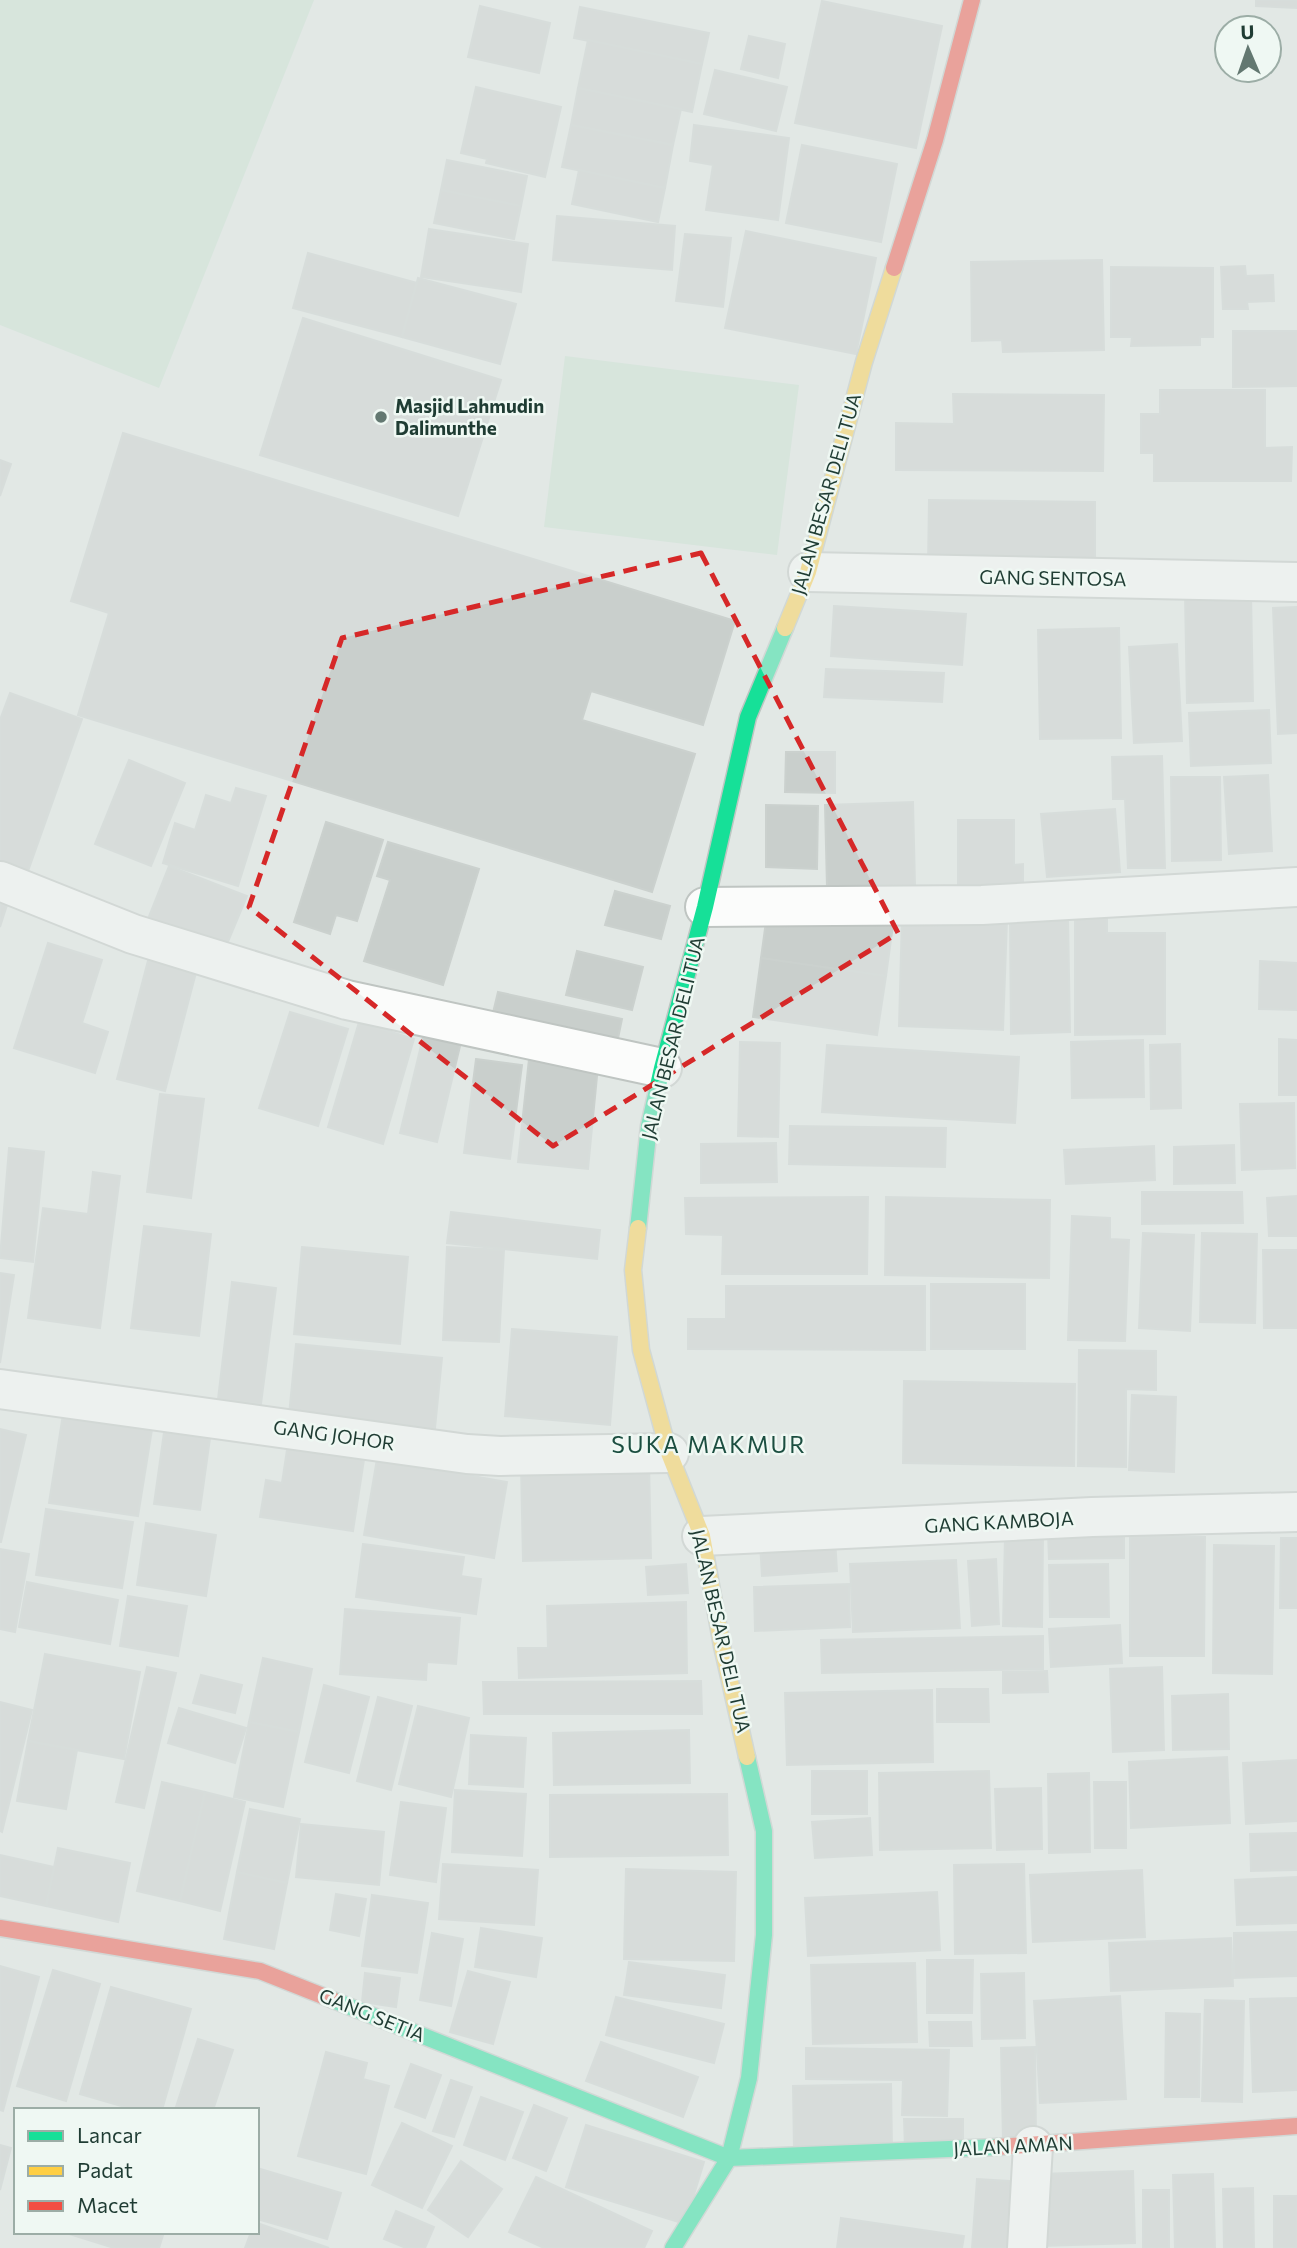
<svg xmlns="http://www.w3.org/2000/svg" width="1297" height="2248" font-family="Commissioner,sans-serif">
  <style>
    .green { fill: #cae2d1 }
    .building { fill: #c9cfcc; stroke: #cbd1ce; stroke-width: 2 }
    .lines { fill: none; stroke-linecap: round; stroke-linejoin: round }
    .street-casing { stroke: #bfc5c2; stroke-width: 42 }
    .fast-casing { stroke: #bdc6c2; stroke-width: 19 }
    .slow-casing { stroke: #bdc6c2; stroke-width: 19 }
    .jam-casing { stroke: #bdc6c2; stroke-width: 19 }
    .street { stroke: #fbfcfb; stroke-width: 38 }
    .fast { stroke: #16e098; stroke-width: 16 }
    .slow { stroke: #ffcf43; stroke-width: 16 }
    .jam { stroke: #f24e42; stroke-width: 16 }
    .marked { fill: none; stroke: #d62828; stroke-width: 5; stroke-dasharray: 14 9; stroke-linejoin: round }
    .poi-dot { fill: #637871; stroke: #eff8f3; stroke-width: 2.5 }
    .labels { text-anchor: middle; stroke-width: 5; stroke-linejoin: round; paint-order: stroke }
    .poi-label { font-size: 19px; font-weight: bold; fill: #1f3c33; stroke: #eff8f3; text-anchor: start }
    .street-label { font-size: 19px; fill: #1f3c33; stroke: #eff8f3 }
    .quarter-label { font-size: 23px; letter-spacing: 2px; fill: #1b4e40; stroke: #eff8f3 }
  </style>
  <rect width="100%" height="100%" fill="#e2e8e5"/>
  <g class="green">
    <path d="M0,0H314L159,388L0,325Z"/>
    <path d="M565,356L799,385L777,555L544,527Z"/>
  </g>
  <g class="building">
    <path d="M1256,0H1297V8L1256,6Z"/>
    <path d="M822,1L942,26L916,148L795,123Z"/>
    <path d="M480,6L550,23L539,73L468,57Z"/>
    <path d="M580,7L709,33L702,64L574,38Z"/>
    <path d="M749,36L785,44L778,78L741,69Z"/>
    <path d="M588,40L702,64L692,112L578,88Z"/>
    <path d="M715,70L787,87L776,131L704,114Z"/>
    <path d="M476,87L561,107L545,177L486,163L487,159L461,153Z"/>
    <path d="M578,88L681,109L673,145L571,125Z"/>
    <path d="M571,125L673,145L665,188L562,167Z"/>
    <path d="M694,125L789,138L778,220L706,210L713,165L690,161Z"/>
    <path d="M802,145L897,164L881,242L786,223Z"/>
    <path d="M447,160L527,176L521,206L441,190Z"/>
    <path d="M579,170L665,188L658,222L572,204Z"/>
    <path d="M441,190L521,206L514,239L434,223Z"/>
    <path d="M557,216L675,226L672,270L553,260Z"/>
    <path d="M429,229L528,244L521,292L421,277Z"/>
    <path d="M746,231L876,258L856,354L725,328Z"/>
    <path d="M685,234L731,238L723,307L676,301Z"/>
    <path d="M308,253L417,283L402,337L293,308Z"/>
    <path d="M1102,260L1104,350L1003,352L1002,340L972,341L971,262Z"/>
    <path d="M1245,266L1246,276L1273,275L1274,301L1247,302L1248,309H1223L1221,267Z"/>
    <path d="M1111,267L1213,268V337H1200V345L1131,346L1132,337H1111Z"/>
    <path d="M418,278L516,304L500,364L402,337Z"/>
    <path d="M303,318L501,380L458,516L260,455Z"/>
    <path d="M1233,331H1297V386L1233,387Z"/>
    <path d="M1160,390H1265V448L1292,447L1291,481H1154V453H1141V414H1160Z"/>
    <path d="M953,394L1104,395L1103,471L896,470V423L954,424Z"/>
    <path d="M123,433L735,621L703,725L591,691L582,720L695,754L652,892L78,715L109,613L71,601Z"/>
    <path d="M0,460L11,464L0,496Z"/>
    <path d="M929,500L1095,502V569L928,567Z"/>
    <path d="M1251,594L1253,701L1187,703L1185,595Z"/>
    <path d="M834,606L966,614L962,665L831,656Z"/>
    <path d="M1297,607V733L1278,734L1273,608Z"/>
    <path d="M1119,628L1121,738L1040,739L1038,630Z"/>
    <path d="M1177,644L1182,741L1134,743L1129,647Z"/>
    <path d="M826,669L944,673L942,702L824,697Z"/>
    <path d="M10,693L82,719L27,874L0,864V720Z"/>
    <path d="M1269,710L1271,763L1191,766L1189,713Z"/>
    <path d="M786,752H835V793L785,792Z"/>
    <path d="M1162,756L1165,868H1128L1125,799H1113L1112,757Z"/>
    <path d="M129,760L185,783L151,866L95,844Z"/>
    <path d="M1268,775L1272,851L1229,854L1224,777Z"/>
    <path d="M1171,777H1220L1221,860L1172,861Z"/>
    <path d="M236,788L266,796L238,886L163,863L175,823L195,830L206,795L231,803Z"/>
    <path d="M913,802L915,885L827,887L825,805Z"/>
    <path d="M766,805L818,806L817,869L766,867Z"/>
    <path d="M1115,809L1120,872L1047,877L1041,814Z"/>
    <path d="M958,820H1014V865L1023,864V890L958,891Z"/>
    <path d="M326,822L383,840L357,921L336,915L330,934L294,922Z"/>
    <path d="M388,842L479,869L443,985L364,961L390,880L377,876Z"/>
    <path d="M169,866L247,896L225,949L148,919Z"/>
    <path d="M615,891L670,906L661,939L605,925Z"/>
    <path d="M0,900L8,902L0,927Z"/>
    <path d="M1075,903H1107V933H1165V1034L1075,1035Z"/>
    <path d="M768,907L893,925L886,976L761,958Z"/>
    <path d="M902,916L1007,920L1003,1030L899,1026Z"/>
    <path d="M1068,918L1070,1032L1011,1034L1010,919Z"/>
    <path d="M48,943L102,960L82,1023L108,1032L95,1073L14,1048Z"/>
    <path d="M577,951L643,967L632,1010L566,995Z"/>
    <path d="M150,953L198,965L165,1091L117,1079Z"/>
    <path d="M761,958L886,976L877,1035L753,1017Z"/>
    <path d="M1260,961L1297,963V1010L1259,1009Z"/>
    <path d="M498,992L622,1019L616,1048L491,1021Z"/>
    <path d="M290,1012L348,1029L318,1126L259,1108Z"/>
    <path d="M359,1022L414,1039L383,1144L328,1127Z"/>
    <path d="M424,1033L461,1042L437,1142L400,1133Z"/>
    <path d="M1279,1039L1297,1040V1095H1279Z"/>
    <path d="M1143,1040L1144,1097L1072,1098L1071,1042Z"/>
    <path d="M740,1042L780,1043L778,1137L738,1136Z"/>
    <path d="M1180,1044L1181,1108L1151,1109L1150,1045Z"/>
    <path d="M827,1045L1019,1057L1015,1123L822,1112Z"/>
    <path d="M476,1059L522,1065L510,1159L464,1153Z"/>
    <path d="M529,1059L598,1066L588,1169L518,1162Z"/>
    <path d="M160,1094L204,1099L191,1198L147,1192Z"/>
    <path d="M1294,1103L1295,1168L1242,1170L1240,1104Z"/>
    <path d="M790,1126L946,1128L945,1167L789,1164Z"/>
    <path d="M776,1143L777,1182L701,1183V1144Z"/>
    <path d="M1234,1145L1235,1183L1174,1184V1147Z"/>
    <path d="M1154,1146L1155,1180L1066,1184L1064,1150Z"/>
    <path d="M9,1148L44,1152L33,1262L0,1258Z"/>
    <path d="M93,1172L120,1176L100,1328L28,1318L43,1208L88,1214Z"/>
    <path d="M1142,1192H1242L1243,1223L1142,1224Z"/>
    <path d="M1297,1196V1236H1269L1267,1198Z"/>
    <path d="M868,1197L867,1274H722L723,1235L686,1234L685,1198Z"/>
    <path d="M886,1197L1050,1200L1049,1278L885,1275Z"/>
    <path d="M451,1212L600,1230L597,1259L447,1243Z"/>
    <path d="M1072,1216L1110,1218V1239L1129,1240L1125,1341L1068,1340Z"/>
    <path d="M144,1226L211,1234L199,1336L131,1328Z"/>
    <path d="M1143,1233L1194,1235L1190,1331L1139,1328Z"/>
    <path d="M1202,1233L1257,1234L1255,1323L1200,1322Z"/>
    <path d="M302,1247L408,1257L400,1344L294,1334Z"/>
    <path d="M447,1247L504,1250L499,1342L443,1340Z"/>
    <path d="M1263,1250H1297V1328H1264Z"/>
    <path d="M0,1273L14,1275L0,1363Z"/>
    <path d="M232,1282L276,1288L261,1404L218,1399Z"/>
    <rect x="931" y="1284" width="94" height="65"/>
    <path d="M726,1286H925V1350L688,1349V1319H726Z"/>
    <path d="M512,1329L617,1337L610,1425L505,1416Z"/>
    <path d="M296,1344L442,1358L434,1438L288,1425Z"/>
    <path d="M1079,1350L1156,1351V1390L1126,1389V1467L1078,1466Z"/>
    <path d="M904,1381L1075,1384L1074,1466L903,1463Z"/>
    <path d="M1132,1395L1176,1397L1174,1472L1129,1470Z"/>
    <path d="M64,1408L153,1423L138,1516L49,1503Z"/>
    <path d="M166,1418L212,1424L200,1510L154,1504Z"/>
    <path d="M0,1429L26,1435L1,1542H0Z"/>
    <path d="M288,1443L365,1453L353,1531L260,1517L266,1480L282,1483Z"/>
    <path d="M377,1459L507,1482L494,1558L364,1535Z"/>
    <path d="M649,1463L651,1558L523,1561L521,1466Z"/>
    <path d="M46,1509L133,1522L122,1588L36,1575Z"/>
    <path d="M146,1523L216,1535L206,1596L137,1585Z"/>
    <path d="M1124,1532V1558L1049,1559L1048,1533Z"/>
    <path d="M1130,1536L1205,1537L1204,1656H1130Z"/>
    <path d="M1005,1537H1043L1042,1627L1003,1626Z"/>
    <path d="M835,1538L837,1571L762,1576L760,1543Z"/>
    <path d="M1281,1538H1297V1608H1280Z"/>
    <path d="M363,1544L464,1557L461,1576L481,1579L476,1614L356,1597Z"/>
    <path d="M1214,1545L1274,1546L1272,1674L1213,1673Z"/>
    <path d="M0,1549L29,1554L15,1632L0,1629Z"/>
    <path d="M996,1559L999,1624L972,1626L968,1561Z"/>
    <path d="M956,1560L960,1628L853,1632L850,1564Z"/>
    <path d="M686,1564L688,1593L648,1595L646,1567Z"/>
    <path d="M1108,1564L1109,1617H1050L1049,1565Z"/>
    <path d="M27,1582L118,1600L110,1644L19,1627Z"/>
    <path d="M849,1584L850,1627L755,1631L754,1587Z"/>
    <path d="M128,1596L187,1606L178,1656L120,1646Z"/>
    <path d="M686,1602L687,1673L519,1678L518,1648H548L547,1606Z"/>
    <path d="M345,1609L460,1618L456,1664L427,1662L426,1680L340,1674Z"/>
    <path d="M1120,1625L1122,1663L1051,1667L1049,1629Z"/>
    <path d="M1043,1636V1669L822,1673L821,1640Z"/>
    <path d="M45,1654L140,1672L124,1759L28,1741Z"/>
    <path d="M263,1658L312,1669L299,1732L249,1722Z"/>
    <path d="M147,1667L176,1673L144,1808L116,1802Z"/>
    <path d="M1162,1667L1164,1750L1113,1752L1110,1669Z"/>
    <path d="M1047,1671L1048,1692L1003,1693V1672Z"/>
    <path d="M201,1675L242,1685L235,1713L193,1703Z"/>
    <path d="M701,1681L702,1714H484L483,1682Z"/>
    <path d="M324,1685L369,1697L349,1773L305,1762Z"/>
    <path d="M937,1689H988L989,1722H937Z"/>
    <path d="M932,1690L933,1762L787,1765L785,1693Z"/>
    <path d="M1228,1694L1229,1749L1173,1750L1172,1696Z"/>
    <path d="M378,1697L412,1706L391,1790L357,1781Z"/>
    <path d="M0,1702L32,1710L2,1832L0,1831Z"/>
    <path d="M418,1706L469,1718L451,1797L399,1784Z"/>
    <path d="M179,1708L246,1728L235,1763L168,1743Z"/>
    <path d="M249,1722L299,1732L283,1807L234,1797Z"/>
    <path d="M689,1730L690,1783L554,1785L553,1733Z"/>
    <path d="M471,1735L526,1738L523,1787L469,1784Z"/>
    <path d="M28,1741L77,1750L66,1809L17,1801Z"/>
    <path d="M1227,1757L1230,1823L1131,1828L1129,1762Z"/>
    <path d="M1297,1760V1821L1246,1824L1243,1763Z"/>
    <rect x="812" y="1771" width="55" height="43"/>
    <path d="M989,1771L991,1848L880,1850L879,1773Z"/>
    <path d="M1089,1773L1090,1852L1049,1853L1048,1774Z"/>
    <path d="M162,1782L205,1792L180,1901L137,1891Z"/>
    <path d="M1094,1782H1126V1848H1095Z"/>
    <path d="M1041,1788L1042,1849L997,1850L995,1789Z"/>
    <path d="M455,1790L526,1794L522,1856L452,1852Z"/>
    <path d="M205,1792L245,1802L220,1911L180,1901Z"/>
    <path d="M727,1794L728,1855L550,1857V1795Z"/>
    <path d="M401,1802L446,1808L436,1882L390,1875Z"/>
    <path d="M250,1809L300,1819L287,1883L237,1872Z"/>
    <path d="M870,1818L872,1855L815,1858L812,1822Z"/>
    <path d="M301,1824L384,1832L379,1885L296,1877Z"/>
    <path d="M1297,1833V1870L1251,1871L1250,1834Z"/>
    <path d="M58,1848L130,1863L118,1922L46,1906Z"/>
    <path d="M0,1855L54,1867L46,1906L0,1896Z"/>
    <path d="M443,1864L538,1870L534,1925L439,1919Z"/>
    <path d="M1024,1864L1026,1953L955,1954L954,1865Z"/>
    <path d="M626,1869L736,1872L734,1961L624,1959Z"/>
    <path d="M1142,1870L1145,1937L1033,1942L1030,1875Z"/>
    <path d="M237,1872L287,1883L274,1949L224,1939Z"/>
    <path d="M1297,1877V1923L1237,1925L1235,1880Z"/>
    <path d="M937,1892L940,1950L808,1956L805,1898Z"/>
    <path d="M336,1894L366,1899L359,1936L330,1930Z"/>
    <path d="M372,1895L428,1903L417,1973L362,1966Z"/>
    <path d="M481,1928L542,1938L536,1977L475,1967Z"/>
    <path d="M1297,1932V1976L1234,1978V1933Z"/>
    <path d="M432,1933L463,1939L451,2006L420,2000Z"/>
    <path d="M1231,1938L1233,1986L1111,1991L1109,1943Z"/>
    <path d="M927,1960H973L972,2013H927Z"/>
    <path d="M629,1962L725,1975L721,2008L624,1995Z"/>
    <path d="M915,1963L917,2042L813,2044L811,1965Z"/>
    <path d="M0,1966L39,1977L3,2111L0,2110Z"/>
    <path d="M53,1970L100,1984L66,2101L17,2086Z"/>
    <path d="M468,1971L510,1982L493,2044L450,2032Z"/>
    <path d="M365,1973L400,1978L396,2007L362,2002Z"/>
    <path d="M1024,1973L1025,2038L982,2039L981,1974Z"/>
    <path d="M111,1987L191,2009L162,2110H135L80,2094Z"/>
    <path d="M1120,1996L1126,2099L1040,2103L1034,2001Z"/>
    <path d="M616,1997L724,2024L714,2063L606,2035Z"/>
    <path d="M1297,1998V2090L1253,2092L1250,1999Z"/>
    <path d="M1205,2000L1244,2001L1242,2102L1202,2101Z"/>
    <path d="M1166,2013L1200,2014L1199,2097H1165Z"/>
    <path d="M929,2022H971L972,2046H930Z"/>
    <path d="M198,2039L233,2050L213,2110H175Z"/>
    <path d="M601,2042L698,2077L683,2117L586,2081Z"/>
    <path d="M1035,2047L1036,2140H1003L1001,2048Z"/>
    <path d="M806,2048L949,2050L947,2116L902,2115L903,2080L806,2079Z"/>
    <path d="M326,2052L367,2063L363,2079L389,2086L366,2174L298,2156Z"/>
    <path d="M411,2064L441,2075L425,2118L395,2107Z"/>
    <path d="M451,2080L472,2087L454,2137L433,2131Z"/>
    <path d="M891,2084L892,2148L794,2150L793,2086Z"/>
    <path d="M481,2097L523,2112L505,2160L464,2145Z"/>
    <path d="M534,2105L567,2118L546,2171L513,2158Z"/>
    <path d="M904,2119H963V2148L905,2149Z"/>
    <path d="M402,2123L452,2146L422,2208L372,2185Z"/>
    <path d="M586,2125L704,2162L685,2224L566,2187Z"/>
    <path d="M0,2145L11,2148L0,2190Z"/>
    <path d="M461,2161L502,2189L468,2237L428,2210Z"/>
    <path d="M257,2168L341,2193L327,2239L257,2219Z"/>
    <path d="M1133,2171L1135,2243L1042,2246L1040,2174Z"/>
    <path d="M1213,2174L1215,2248H1175L1173,2175Z"/>
    <path d="M536,2177L652,2231L644,2248H544L509,2232Z"/>
    <path d="M977,2179L1024,2182L1020,2248H972Z"/>
    <path d="M1253,2188L1254,2248H1224L1223,2189Z"/>
    <rect x="1143" y="2190" width="26" height="58"/>
    <rect x="1274" y="2196" width="23" height="52"/>
    <path d="M396,2211L434,2227L425,2248H406L384,2239Z"/>
    <path d="M841,2218L964,2236L962,2248H837Z"/>
    <path d="M257,2223L329,2248H245L251,2232H257Z"/>
    <path d="M63,2232H164L159,2248H114Z"/>
  </g>
  <g class="lines">
    <defs>
      <g id="street">
        <path d="M808,572L1297,582"/>
        <path d="M0,881L133,934L347,1000L662,1068"/>
        <path d="M705,907L982,905L1297,887"/>
        <path d="M0,1389L467,1454L500,1456L669,1453"/>
        <path d="M702,1536L1092,1517L1297,1512"/>
        <path d="M1027,2248L1033,2146"/>
      </g>
      <g id="fast">
        <path d="M638,1228L649,1126L662,1068L705,907L748,717L785,628"/>
        <path d="M333,2000L729,2158L997,2147"/>
        <path d="M673,2248L729,2158L749,2078L764,1935V1831L747,1757"/>
      </g>
      <g id="slow">
        <path d="M785,628L808,572L864,362L894,268"/>
        <path d="M638,1228L633,1270L641,1350L669,1453L702,1536L722,1646L747,1757"/>
      </g>
      <g id="jam">
        <path d="M894,268L935,140L972,0"/>
        <path d="M0,1928L260,1971L333,2000"/>
        <path d="M997,2147L1297,2126"/>
      </g>
    </defs>
    <use href="#street" class="street-casing"/>
    <use href="#fast" class="fast-casing"/>
    <use href="#slow" class="slow-casing"/>
    <use href="#jam" class="jam-casing"/>
    <use href="#street" class="street"/>
    <use href="#fast" class="fast"/>
    <use href="#slow" class="slow"/>
    <use href="#jam" class="jam"/>
  </g>
  <path d="M0 0H1297V2248H0ZM701,553L898,933L553,1146L249,907L342,638Z" fill="#e2e8e5" fill-opacity=".55" fill-rule="evenodd"/>
  <path class="marked" d="M701,553L898,933L553,1146L249,907L342,638Z"/>
  <circle class="poi-dot" cx="381" cy="417" r="7"/>
  <g class="labels">
    <g class="poi-label">
      <text x="395" y="413">Masjid Lahmudin<tspan x="395" dy="22">Dalimunthe</tspan></text>
    </g>
    <g class="street-label">
      <text transform="translate(826 494) rotate(-74)" y="7">JALAN BESAR DELI TUA</text>
      <text transform="translate(1053 578) rotate(1)" y="7">GANG SENTOSA</text>
      <text transform="translate(673 1038) rotate(-76)" y="7">JALAN BESAR DELI TUA</text>
      <text transform="translate(334 1435) rotate(8)" y="7">GANG JOHOR</text>
      <text transform="translate(999 1522) rotate(-3)" y="7">GANG KAMBOJA</text>
      <text transform="translate(721 1631) rotate(77)" y="7">JALAN BESAR DELI TUA</text>
      <text transform="translate(372 2015) rotate(22)" y="7">GANG SETIA</text>
      <text transform="translate(1013 2146) rotate(-3)" y="7">JALAN AMAN</text>
    </g>
    <g class="quarter-label">
      <text x="709" y="1453">SUKA MAKMUR</text>
    </g>
  </g>
  <rect x="14" y="2108" width="245" height="126" fill="#eff8f3" stroke="#9cada6" stroke-width="2"/>
  <rect x="28" y="2131" width="35" height="10" fill="#16e098" stroke="#9cada6" stroke-width="2"/>
  <text x="77" y="2143" font-size="21" fill="#1f3c33">Lancar</text>
  <rect x="28" y="2166" width="35" height="10" fill="#ffcf43" stroke="#9cada6" stroke-width="2"/>
  <text x="77" y="2178" font-size="21" fill="#1f3c33">Padat</text>
  <rect x="28" y="2201" width="35" height="10" fill="#f24e42" stroke="#9cada6" stroke-width="2"/>
  <text x="77" y="2213" font-size="21" fill="#1f3c33">Macet</text>
  <g transform="translate(1248 49) rotate(358)"><circle r="33" fill="#eff8f3" stroke="#9cada6" stroke-width="2"/>
  <path d="M0-5L12 26L0 18L-12 26Z" fill="#637871"/>
  <text y="-10" font-size="19" font-weight="bold" text-anchor="middle" fill="#1f3c33">U</text>
  </g>
</svg>
